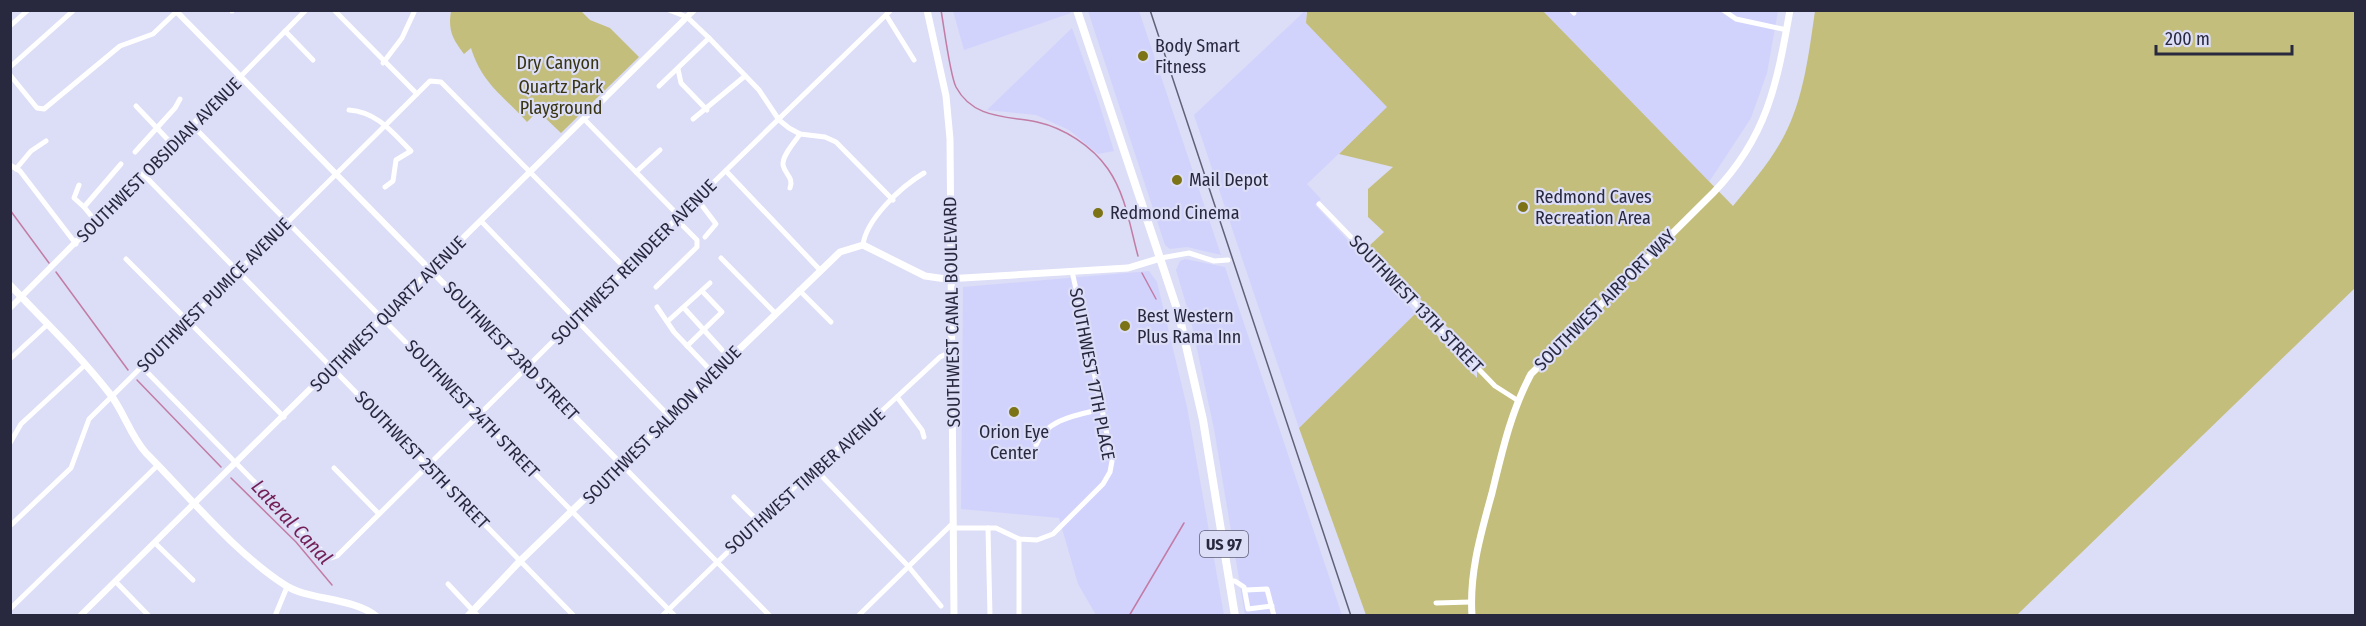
<svg xmlns="http://www.w3.org/2000/svg" width="2366" height="626" font-family="'Fira Sans Condensed',sans-serif">
  <style>
    .built { fill: #d2d3fd }
    .green { fill: #c4be7c }
    .lines { fill: none; stroke-linecap: round; stroke-linejoin: round }
    .stream { stroke: #c27ca5; stroke-width: 1.5 }
    .minor { stroke: #fff; stroke-width: 5 }
    .tertiary { stroke: #fff; stroke-width: 6 }
    .secondary { stroke: #fff; stroke-width: 7 }
    .trunk { stroke: #fff; stroke-width: 8 }
    .rail { stroke: #606178; stroke-width: 1.5 }
    .poi-dot { fill: #7c7316; stroke: #dcddf6; stroke-width: 2 }
    .labels { text-anchor: middle; stroke-width: 4.5; stroke-linejoin: round; paint-order: stroke }
    .shield { fill: #dcddf6; stroke: #5e5e76; stroke-width: 1.5 }
    .shield-label { font-size: 16px; font-weight: bold; fill: #28283f }
    .poi-label { font-size: 18px; fill: #28283f; stroke: #dcddf6; text-anchor: start }
    .park-label { font-size: 18px; fill: #373411; stroke: #dcddf6 }
    .street-label { font-size: 18px; fill: #28283f; stroke: #dcddf6 }
    .water-label { font-size: 20px; font-style: italic; fill: #721f56; stroke: #dcddf6 }
  </style>
  <rect width="100%" height="100%" fill="#dcddf6"/>
  <g class="built">
    <path d="M1306,10V23L1389,106L1307,184L1321,199L1315,205L1416,313L1299,428L1194,115Z"/>
    <path d="M1070,11L1071,13L964,50L953,11Z"/>
    <path d="M1088,11H1139L1221,255L1187,247L1170,249L1165,245Z"/>
    <path d="M1543,11H1778L1767,73L1751,118L1709,182Z"/>
    <path d="M1072,28L1098,100L1114,151L1098,154L1069,130L1036,115L987,110Z"/>
    <path d="M1185,259L1225,267L1342,615H1245L1214,429L1191,321L1176,270L1180,261Z"/>
    <path d="M1149,271L1157,282L1187,407L1224,615H1096L1078,584L1059,518L961,509L963,287Z"/>
  </g>
  <g class="green">
    <path d="M451,11H581L590,20L610,28L639,57L561,133L538,111L527,122C504,96 482,84 471,48L464,54C452,38 448,30 451,11Z"/>
    <path d="M1307,11H1543L1733,206C1751,184 1771,161 1784,136C1804,98 1809,52 1815,11H2355V288L2017,615H1366L1299,428L1416,313L1477,378V358L1369,246L1384,232L1368,217V189L1393,167L1339,154L1387,107L1306,23Z"/>
  </g>
  <g class="lines">
    <g class="stream">
      <path d="M941,10C944,27 950,75 956,87C973,119 1007,116 1037,122C1064,128 1092,146 1108,169C1126,195 1130,227 1138,256"/>
      <path d="M10,210L49,263"/>
      <path d="M56,272L128,370"/>
      <path d="M1142,273L1156,299"/>
      <path d="M137,380L221,467"/>
      <path d="M231,478L296,542L332,585"/>
      <path d="M1129,616L1184,523"/>
    </g>
    <g class="minor">
      <path d="M334,10L417,94"/>
      <path d="M669,10L687,17L709,38L759,90L779,120L789,128L800,134L825,137L836,142L893,200"/>
      <path d="M1571,10L1574,13"/>
      <path d="M1723,10L1736,19L1787,30"/>
      <path d="M232,11V10"/>
      <path d="M886,15L914,60"/>
      <path d="M10,26L28,10"/>
      <path d="M285,31L313,60"/>
      <path d="M383,63L402,38L415,10"/>
      <path d="M10,67L74,10"/>
      <path d="M678,69L681,83L707,110"/>
      <path d="M10,75L37,108L44,109L120,46L153,34L176,12"/>
      <path d="M240,77L306,10"/>
      <path d="M659,86L709,38"/>
      <path d="M136,106L173,145"/>
      <path d="M349,110C377,112 392,132 411,151L396,160L393,181L385,187"/>
      <path d="M584,119L679,216"/>
      <path d="M693,119L745,76"/>
      <path d="M193,126L675,616"/>
      <path d="M135,152L175,108L180,99"/>
      <path d="M10,165L20,171L76,244"/>
      <path d="M16,169L31,151L46,141"/>
      <path d="M726,171L820,270"/>
      <path d="M636,172L660,150"/>
      <path d="M144,175L574,616"/>
      <path d="M79,185L74,198L84,207"/>
      <path d="M790,188C794,177 785,175 783,165C782,155 795,142 800,134"/>
      <path d="M697,199L716,224L705,237"/>
      <path d="M1319,204L1495,386L1517,400"/>
      <path d="M481,221L669,416"/>
      <path d="M97,223L84,207L121,164"/>
      <path d="M863,245C866,219 902,186 924,173"/>
      <path d="M721,258L775,313"/>
      <path d="M1161,258L1189,253L1214,261L1228,260"/>
      <path d="M126,259L284,417"/>
      <path d="M656,287L697,247V240L676,219"/>
      <path d="M799,290L831,322"/>
      <path d="M657,307L674,332L713,373"/>
      <path d="M684,308L722,350"/>
      <path d="M668,321L710,283"/>
      <path d="M687,346L722,312L702,291"/>
      <path d="M10,359L48,324"/>
      <path d="M142,367L325,554L331,558L337,556L679,216L891,10"/>
      <path d="M897,397L922,430L924,437"/>
      <path d="M10,443L21,424L86,364"/>
      <path d="M1036,445C1046,419 1077,415 1102,409"/>
      <path d="M622,465L770,616"/>
      <path d="M334,468L379,514"/>
      <path d="M814,468L908,566L941,606"/>
      <path d="M734,497L758,521"/>
      <path d="M10,526L71,468L89,419L430,81L441,82L626,269"/>
      <path d="M955,528H996L1019,539L1037,540L1053,534L1103,484L1110,472L1112,461L1102,409L1072,271"/>
      <path d="M988,528L990,616"/>
      <path d="M155,543L193,580"/>
      <path d="M1230,581H1235L1244,587L1248,609L1272,606"/>
      <path d="M116,582L149,616"/>
      <path d="M448,584L478,616"/>
      <path d="M1246,590L1267,589L1274,616"/>
      <path d="M1436,603L1471,602"/>
      <path d="M10,609L158,465"/>
      <path d="M275,616L287,587"/>
      <path d="M662,616L814,468L871,421L940,357L952,351"/>
      <path d="M858,616L953,523"/>
      <path d="M1019,616V539"/>
    </g>
    <g class="tertiary">
      <path d="M175,10L622,465"/>
      <path d="M10,308L240,77"/>
      <path d="M80,616L694,10"/>
    </g>
    <g class="secondary">
      <path d="M927,10L946,96L950,139L954,616"/>
      <path d="M10,285C44,321 80,355 110,394C124,412 130,435 146,453C188,495 235,553 285,585C307,600 351,597 376,616"/>
      <path d="M468,616L519,562L840,252L863,245L925,276L946,279L1128,268L1161,258"/>
      <path d="M1472,616C1469,573 1481,533 1492,493C1502,452 1511,411 1531,374L1714,192C1767,137 1777,84 1790,10"/>
    </g>
    <path class="trunk" d="M1077,10L1179,315L1203,420L1235,616"/>
    <path class="rail" d="M1150,10L1351,616"/>
  </g>
  <g class="poi-dot">
    <circle cx="1143" cy="56" r="6"/>
    <circle cx="1177" cy="180" r="6"/>
    <circle cx="1523" cy="207" r="6"/>
    <circle cx="1098" cy="213" r="6"/>
    <circle cx="1125" cy="326" r="6"/>
    <circle cx="1014" cy="412" r="6"/>
  </g>
  <g class="labels">
    <rect class="shield" x="1200" y="531" width="48" height="26" rx="4.5"/>
    <g class="shield-label">
      <text x="1224" y="550">US 97</text>
    </g>
    <g class="poi-label">
      <text x="1155" y="52">Body Smart<tspan x="1155" dy="21">Fitness</tspan></text>
      <text x="1189" y="186">Mail Depot</text>
      <text x="1535" y="203">Redmond Caves<tspan x="1535" dy="21">Recreation Area</tspan></text>
      <text x="1110" y="219">Redmond Cinema</text>
      <text x="1137" y="322">Best Western<tspan x="1137" dy="21">Plus Rama Inn</tspan></text>
      <text x="1014" y="438" text-anchor="middle">Orion Eye<tspan x="1014" dy="21">Center</tspan></text>
    </g>
    <g class="park-label">
      <text x="558" y="69">Dry Canyon</text>
      <text x="561" y="93">Quartz Park<tspan x="561" dy="21">Playground</tspan></text>
    </g>
    <g class="street-label">
      <text transform="translate(159 160) rotate(-45)" y="6">SOUTHWEST OBSIDIAN AVENUE</text>
      <text transform="translate(634 262) rotate(-45)" y="6">SOUTHWEST REINDEER AVENUE</text>
      <text transform="translate(214 295) rotate(-45)" y="6">SOUTHWEST PUMICE AVENUE</text>
      <text transform="translate(1605 300) rotate(-45)" y="6">SOUTHWEST AIRPORT WAY</text>
      <text transform="translate(1416 304) rotate(46)" y="6">SOUTHWEST 13TH STREET</text>
      <text transform="translate(952 312) rotate(-91)" y="6">SOUTHWEST CANAL BOULEVARD</text>
      <text transform="translate(388 314) rotate(-45)" y="6">SOUTHWEST QUARTZ AVENUE</text>
      <text transform="translate(511 351) rotate(46)" y="6">SOUTHWEST 23RD STREET</text>
      <text transform="translate(1092 374) rotate(79)" y="6">SOUTHWEST 17TH PLACE</text>
      <text transform="translate(472 409) rotate(46)" y="6">SOUTHWEST 24TH STREET</text>
      <text transform="translate(662 425) rotate(-45)" y="6">SOUTHWEST SALMON AVENUE</text>
      <text transform="translate(422 460) rotate(46)" y="6">SOUTHWEST 25TH STREET</text>
      <text transform="translate(805 481) rotate(-42)" y="6">SOUTHWEST TIMBER AVENUE</text>
    </g>
    <g class="water-label">
      <text transform="translate(292 522) rotate(47)" y="7">Lateral Canal</text>
    </g>
  </g>
  <rect width="2366" height="626" fill="none" stroke="#28283f" stroke-width="24"/>
  <path d="M2156 45v9h136v-9" fill="none" stroke="#28283f" stroke-width="3"/>
  <text x="2165" y="45" font-size="18" fill="#28283f" stroke="#dcddf6" stroke-width="4.5" paint-order="stroke">200 m</text>
</svg>
